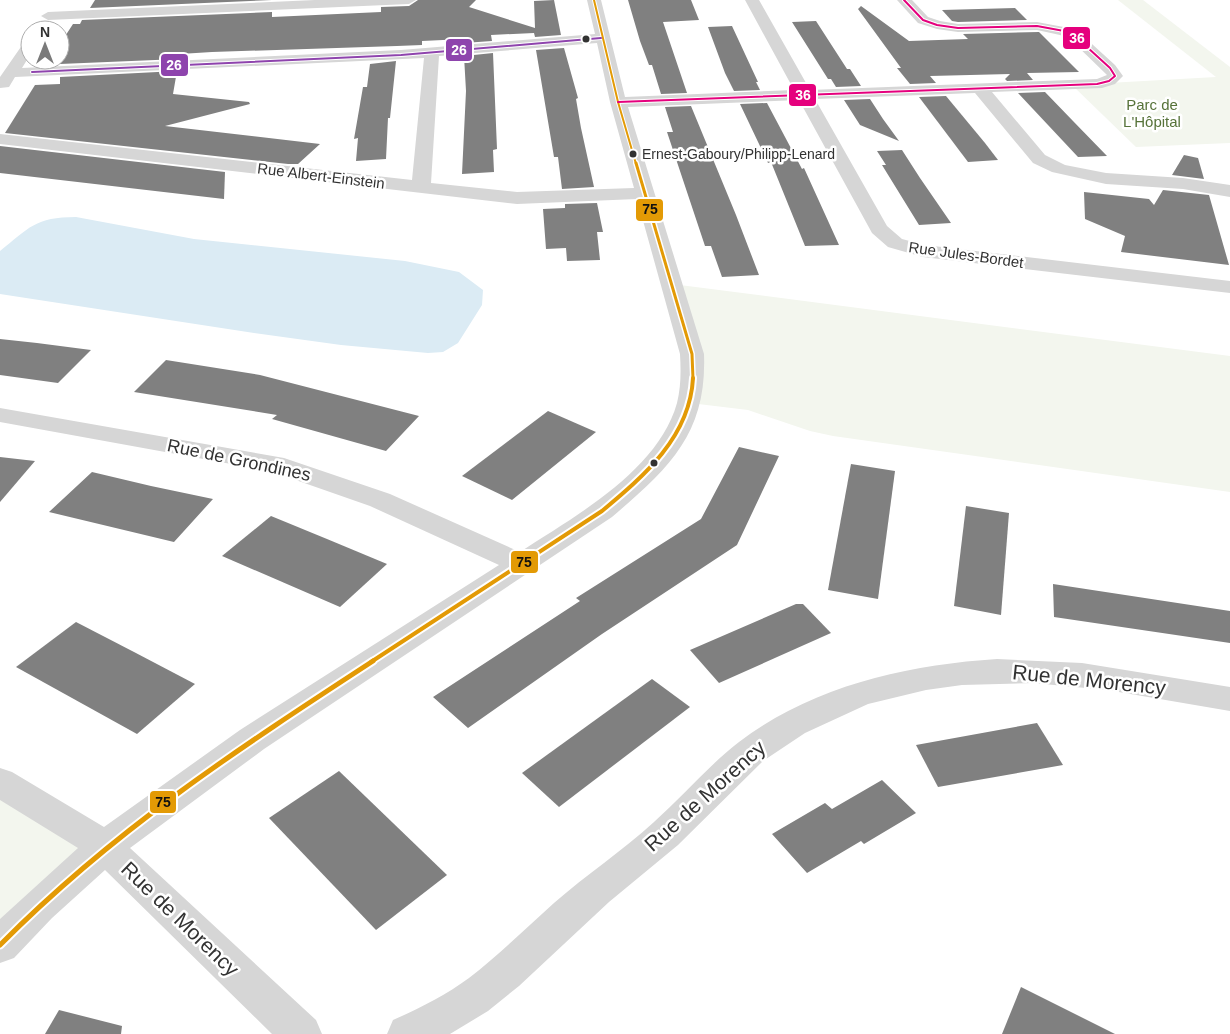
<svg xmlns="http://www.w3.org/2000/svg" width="1230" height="1034" font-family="Arial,sans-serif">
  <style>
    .green { fill: #f3f6ee }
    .water { fill: #dbebf4 }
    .building { fill: #808080 }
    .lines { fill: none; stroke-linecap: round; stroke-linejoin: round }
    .minor { fill: #d6d6d6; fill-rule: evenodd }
    .bus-1-far3-casing { stroke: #fff; stroke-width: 4 }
    .bus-1-far2-casing { stroke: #fff; stroke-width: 6 }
    .bus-1-far1-casing { stroke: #fff; stroke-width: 8 }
    .bus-1-casing { stroke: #fff; stroke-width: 9 }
    .bus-2-casing { stroke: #fff; stroke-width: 4 }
    .bus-3-casing { stroke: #fff; stroke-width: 4 }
    .bus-1-far3 { stroke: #e39a05; stroke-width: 2 }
    .bus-1-far2 { stroke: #e39a05; stroke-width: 3 }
    .bus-1-far1 { stroke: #e39a05; stroke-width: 4 }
    .bus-1 { stroke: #e39a05; stroke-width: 5 }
    .bus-2 { stroke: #e5007d; stroke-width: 2 }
    .bus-3 { stroke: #8e44ad; stroke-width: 2 }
    .bus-dot { fill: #323232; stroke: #fff; stroke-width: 2 }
    .labels { text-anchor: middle; stroke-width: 5; stroke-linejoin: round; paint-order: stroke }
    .far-bus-label { font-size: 14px; fill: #323232; stroke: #fff; text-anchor: start }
    .far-park-label { font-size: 15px; fill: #57733a; stroke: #fff }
    .far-street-label { font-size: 15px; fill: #323232; stroke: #fff }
    .street-label { font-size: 18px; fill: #323232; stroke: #fff }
    .near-street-label { font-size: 21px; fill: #323232; stroke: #fff }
    .line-badge { stroke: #fff; stroke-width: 2 }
    .badge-label { font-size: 14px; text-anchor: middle; font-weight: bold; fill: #fff }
    .pale-badge-label { font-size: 14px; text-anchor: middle; font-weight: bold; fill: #111 }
  </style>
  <rect width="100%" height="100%" fill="#fff"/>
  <g class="green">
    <path d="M1118,0H1143L1230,67V143L1136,147L1072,85L1216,77Z"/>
    <path d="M672,284L1230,356V492L833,436L810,431L748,410L690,403Z"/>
    <path d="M0,782L104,846L0,945Z"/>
  </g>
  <path class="water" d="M76,217L194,239L405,261L459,272L483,290L482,305L458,343L443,352L428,353L341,345L254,333L0,294V251C29,228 35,217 76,217Z"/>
  <g class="building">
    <path d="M95,0H272L90,8Z"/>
    <path d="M418,0H476L469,7L535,28L534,1L554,0L561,35L535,37L534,33L491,35L492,41L464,43V39L422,41V45L397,46L212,52L180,54L179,59L60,64V44L73,24H80L82,20L272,12V17L381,12V7L409,6Z"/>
    <path d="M628,0H691L699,20L663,22L687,93L661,94L652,65H649L640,41Z"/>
    <path d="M861,6L909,41L968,39L963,34L1039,32L1079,72L1027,73L1033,80L1007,81L1005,79L1010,74L930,76L936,83L910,84L897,68H901L858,9Z"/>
    <path d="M1015,8L1027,20L958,22L952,21L942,10Z"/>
    <path d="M816,21L847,69H850L861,86L836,87L831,79H828L792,22Z"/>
    <path d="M732,26L758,82H756L760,90L734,91L725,73L708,27Z"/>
    <path d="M564,48L578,98L576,99L581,128L594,187L562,189L558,157H554L536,50Z"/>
    <path d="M493,53L497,149L493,150L494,172L462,174L466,91L464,56Z"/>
    <path d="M396,61L390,118H388L386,159L356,161L358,138L354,139L363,87H367L370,64Z"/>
    <path d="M177,71L173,94L249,102L250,104L165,126L320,144L298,164H288L5,133L35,85L60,84V77Z"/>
    <path d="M1045,92L1073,121L1107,156L1078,157L1018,93Z"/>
    <path d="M946,96L985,143L998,160L968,162L919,97Z"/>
    <path d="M870,99L883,119L899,141L860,125L844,100Z"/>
    <path d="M767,103L802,169L804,168L839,245L805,246L771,162L768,163L740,104Z"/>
    <path d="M691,106L736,215L759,275L722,277L711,246H705L667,132H673L665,107Z"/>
    <path d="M0,146L225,172L224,199L0,173Z"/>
    <path d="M902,150L920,178L951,223L919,225L882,165H886L877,151Z"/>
    <path d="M1184,155L1198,158L1204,179L1172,175Z"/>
    <path d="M1163,190L1209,195L1229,265L1121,252L1125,236L1085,219L1084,192L1149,199L1154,205Z"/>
    <path d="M597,203L603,232H597L600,260L567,261L566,248L546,249L543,209L565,208V204Z"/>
    <path d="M0,339L37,343L91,350L58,383L0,375Z"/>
    <path d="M166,360L260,375L419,416L386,451L272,419L277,415L134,392Z"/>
    <path d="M548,411L596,432L512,500L462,476Z"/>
    <path d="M739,447L779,456L737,545L602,634L468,728L433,697L580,601L576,598L701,519Z"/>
    <path d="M0,457L35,461L0,502Z"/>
    <path d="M851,464L895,471L878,599L828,590Z"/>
    <path d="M92,472L151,486L213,499L174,542L49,512Z"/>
    <path d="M966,506L1009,513L1001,615L954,606Z"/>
    <path d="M271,516L327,539L387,564L340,607L222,556Z"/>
    <path d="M1053,584L1230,611V643L1054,617Z"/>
    <path d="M796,604H803L831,633L719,683L690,650Z"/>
    <path d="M76,622L134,652L195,684L137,734L16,667Z"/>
    <path d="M652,679L690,707L559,807L522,773Z"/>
    <path d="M1037,723L1063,765L938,787L916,745Z"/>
    <path d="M339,771L447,875L376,930L269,818Z"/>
    <path d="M882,780L916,813L864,844L861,841L807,873L772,834L825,803L832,809Z"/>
    <path d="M1021,987L1115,1034H1002Z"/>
    <path d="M59,1010L122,1026L121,1034H45Z"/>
  </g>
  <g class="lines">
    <g class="minor">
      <path d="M315,0H416L409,4L48,20L41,16L48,12Z"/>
      <path d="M587,0H601L625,97L794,90L745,0H759L810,90L1097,79L1107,75L1071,40L1060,35L1037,30L958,32L937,29L918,23L897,0H912L928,17L940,21L958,24L1037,22L1069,28L1081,34L1115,65L1123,76L1115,84L1102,88L992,92L1045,155L1065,165L1106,173L1183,178L1230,185V197L1183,189L1106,184L1052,172L1033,163L975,93L815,99L887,226L902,239L925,245L1230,281V293L923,257L888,247L872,233L799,100L628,107L704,354C707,434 669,468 612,517L264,749L130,848L316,1020L322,1034H272L105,870L52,918L14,958L0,963V919L78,848L0,800V768L12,772L104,827L240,730L499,565L370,506L270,471L0,422V408L284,458L390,494L520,552C575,516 658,471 677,403C681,387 681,371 680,354L637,199L517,204L0,144V134L412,180L424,58L15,77L9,87L0,88V77L25,41L30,40V55L22,68L401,50L595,34ZM597,43L610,102L634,188L517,192L431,183L439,56Z"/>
      <path d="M997,659L1082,663L1230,687V711L1107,690L1033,683L962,685L926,690L868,704L805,733L763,761L678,845L609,902L519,986L488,1011L450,1034H387L393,1020C420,1008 446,995 469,978C499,955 526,928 554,903C586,875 622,851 654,822C683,796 708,766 739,742C813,686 906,665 997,659Z"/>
    </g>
    <defs>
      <path id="bus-1-far3" d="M594,0L618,102L636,164"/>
      <path id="bus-1-far2" d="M636,163L692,354L693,379"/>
      <path id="bus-1-far1" d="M371,662L602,511C644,476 690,437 693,378"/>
      <path id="bus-1" d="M0,945C114,830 238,749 373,661"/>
      <path id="bus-2" d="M618,102L1097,84L1109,81L1115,76L1110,68L1076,37L1064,31L1037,26L958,28L937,25L923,20L904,0"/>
      <path id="bus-3" d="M32,72L401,55L601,38"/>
    </defs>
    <use href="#bus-1-far3" class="bus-1-far3-casing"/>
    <use href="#bus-1-far2" class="bus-1-far2-casing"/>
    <use href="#bus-1-far1" class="bus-1-far1-casing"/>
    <use href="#bus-1" class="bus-1-casing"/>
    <use href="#bus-2" class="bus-2-casing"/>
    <use href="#bus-3" class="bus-3-casing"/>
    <use href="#bus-1-far3" class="bus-1-far3"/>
    <use href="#bus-1-far2" class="bus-1-far2"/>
    <use href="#bus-1-far1" class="bus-1-far1"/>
    <use href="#bus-1" class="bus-1"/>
    <use href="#bus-2" class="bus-2"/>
    <use href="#bus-3" class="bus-3"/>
  </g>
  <g class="bus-dot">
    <circle cx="586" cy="39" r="4.5"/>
    <circle cx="633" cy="154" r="4.5"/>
    <circle cx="654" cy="463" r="4.5"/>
  </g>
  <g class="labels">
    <g class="far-bus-label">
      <text x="642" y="159">Ernest-Gaboury/Philipp-Lenard</text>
    </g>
    <g class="far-park-label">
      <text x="1152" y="110">Parc de<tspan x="1152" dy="17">L'Hôpital</tspan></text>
    </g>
    <g class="far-street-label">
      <text transform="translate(321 176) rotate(7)" y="5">Rue Albert-Einstein</text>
      <text transform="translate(966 255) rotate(8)" y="5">Rue Jules-Bordet</text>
    </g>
    <g class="street-label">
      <text transform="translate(239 460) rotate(12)" y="6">Rue de Grondines</text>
    </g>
    <g class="near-street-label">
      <text transform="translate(1089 680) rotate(6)" y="7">Rue de Morency</text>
      <text transform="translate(705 796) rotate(-42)" y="7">Rue de Morency</text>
      <text transform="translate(180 919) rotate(44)" y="7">Rue de Morency</text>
    </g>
  </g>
  <g class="line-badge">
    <rect x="1062" y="26" width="29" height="24" rx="5" fill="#e5007d"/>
    <rect x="445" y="38" width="28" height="24" rx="5" fill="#8e44ad"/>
    <rect x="160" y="53" width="29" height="24" rx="5" fill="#8e44ad"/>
    <rect x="788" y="83" width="29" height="24" rx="5" fill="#e5007d"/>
    <rect x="635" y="198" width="29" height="24" rx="5" fill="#e39a05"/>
    <rect x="510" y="550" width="29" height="24" rx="5" fill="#e39a05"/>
    <rect x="149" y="790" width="28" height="24" rx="5" fill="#e39a05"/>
  </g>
  <g class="badge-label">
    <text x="1077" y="43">36</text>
    <text x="459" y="55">26</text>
    <text x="174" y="70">26</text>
    <text x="803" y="100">36</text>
  </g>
  <g class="pale-badge-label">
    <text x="650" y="214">75</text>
    <text x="524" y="567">75</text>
    <text x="163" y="807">75</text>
  </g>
  <g transform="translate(45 45)"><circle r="24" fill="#ffffff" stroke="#adadad"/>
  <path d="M0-4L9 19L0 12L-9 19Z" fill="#7a7a7a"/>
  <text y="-8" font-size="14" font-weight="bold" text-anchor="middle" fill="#323232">N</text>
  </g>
</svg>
